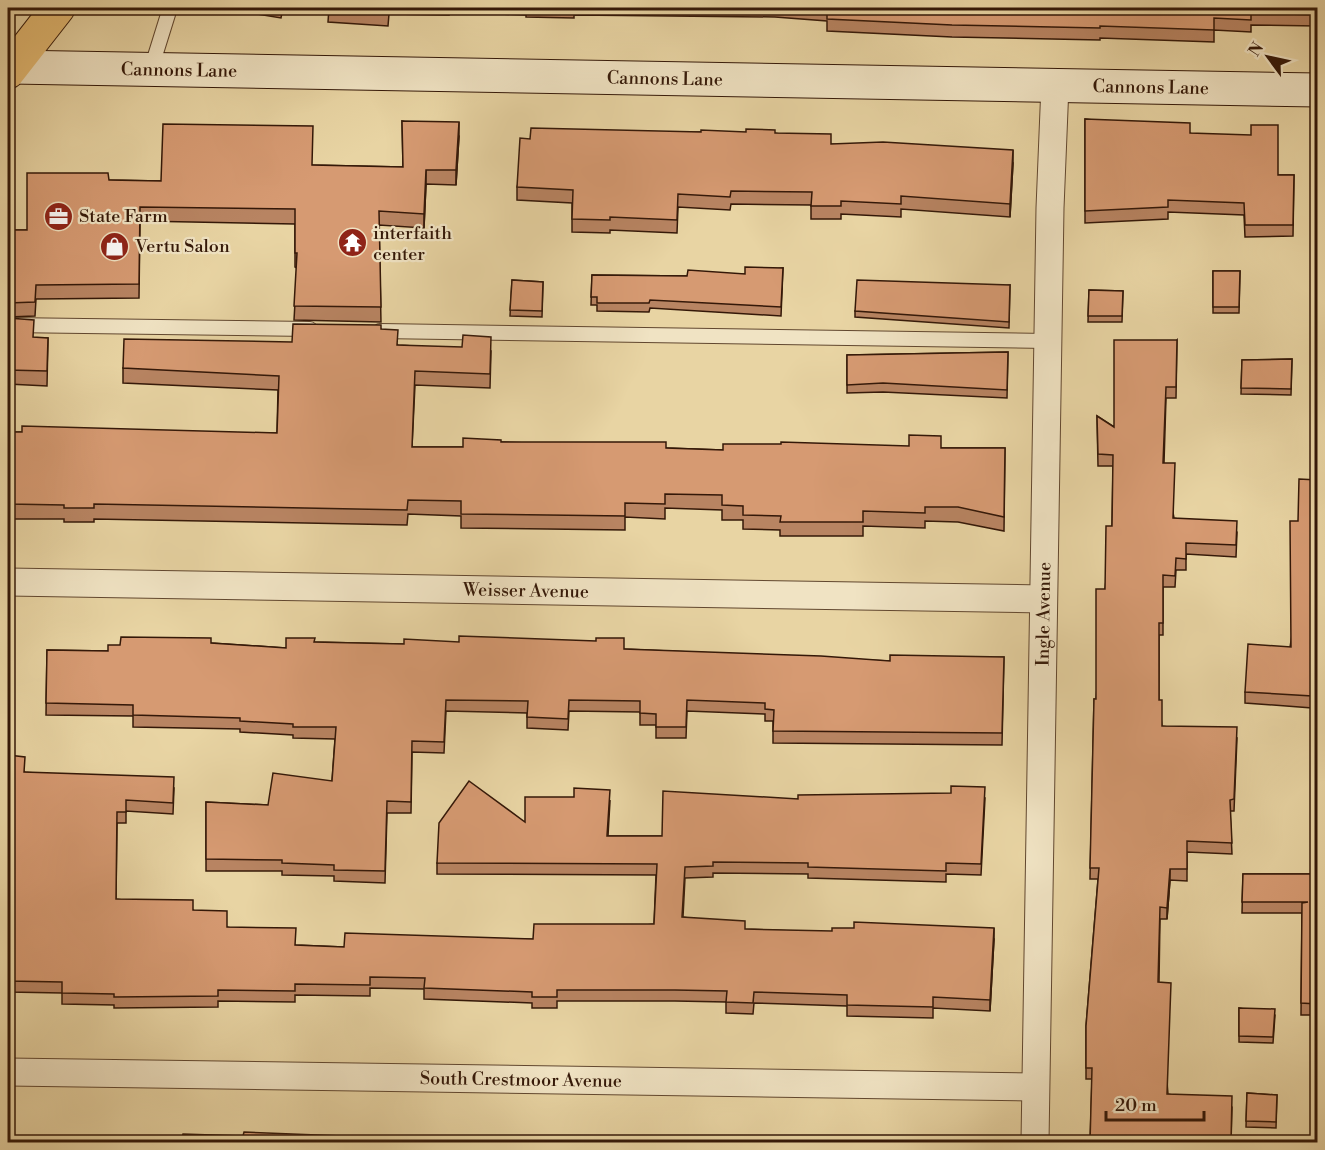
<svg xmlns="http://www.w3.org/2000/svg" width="1325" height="1150" font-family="'Libre Bodoni',serif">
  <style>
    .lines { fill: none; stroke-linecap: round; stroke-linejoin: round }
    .service-casing { stroke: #61472f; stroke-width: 16 }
    .minor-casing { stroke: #61472f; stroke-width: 29 }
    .secondary-casing { stroke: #341808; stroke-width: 35 }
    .primary-casing { stroke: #341808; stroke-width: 35 }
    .service { stroke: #f0e3c3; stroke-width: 14 }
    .minor { stroke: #f0e3c3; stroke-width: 27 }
    .secondary { stroke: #f0e3c3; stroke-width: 33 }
    .primary { stroke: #e4ba72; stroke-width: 33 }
    .wall { fill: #b88462; stroke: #341808; stroke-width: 1.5 }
    .shaded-wall { fill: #966c50; stroke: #341808; stroke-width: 1.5 }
    .building { fill: #d69a72; stroke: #341808; stroke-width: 1.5 }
    .labels { text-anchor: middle; stroke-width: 4.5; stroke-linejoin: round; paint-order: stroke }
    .street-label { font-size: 18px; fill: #341808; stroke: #f0e3c3 }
    .poi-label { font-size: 18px; fill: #341808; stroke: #f0e3c3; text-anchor: start }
  </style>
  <rect width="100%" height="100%" fill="#e8d4a3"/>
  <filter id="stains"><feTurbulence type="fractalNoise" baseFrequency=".00333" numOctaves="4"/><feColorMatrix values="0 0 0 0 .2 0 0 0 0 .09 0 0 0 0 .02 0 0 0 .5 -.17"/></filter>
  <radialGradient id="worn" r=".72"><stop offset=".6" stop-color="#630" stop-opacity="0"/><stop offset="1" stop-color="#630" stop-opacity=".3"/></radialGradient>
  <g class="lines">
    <defs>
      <g id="service">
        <path d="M151,69L170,8"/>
        <path d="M8,325L310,329"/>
        <path d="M380,331L1047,341"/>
      </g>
      <g id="minor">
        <path id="s1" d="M8,582L1043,599"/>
        <path id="s2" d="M8,1072L1035,1087"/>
        <path id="s3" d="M1035,1142L1050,208L1055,85"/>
      </g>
      <g id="secondary">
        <path id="s4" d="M11,67L1318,90"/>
      </g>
      <path id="primary" d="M8,72L58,8"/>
    </defs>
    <use href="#service" class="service-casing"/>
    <use href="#minor" class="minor-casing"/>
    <use href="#secondary" class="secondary-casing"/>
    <use href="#primary" class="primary-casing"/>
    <use href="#service" class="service"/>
    <use href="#minor" class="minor"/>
    <use href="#secondary" class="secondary"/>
    <use href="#primary" class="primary"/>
  </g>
  <g class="wall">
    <path d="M238,8H283L281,18L238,11Z"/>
    <path d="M329,8H1317V26L1251,25V32L1214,30V42L1100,38V40L952,37L827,31V21L775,17L574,15V18L526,17V15L449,12V15L389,14L388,26L328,22Z"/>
    <path d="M1085,119L1190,133L1278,175H1294L1293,236L1245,237L1244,215L1168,212V219L1085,223Z"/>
    <path d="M402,121L459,136L456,185L426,184L424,228L379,225L381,322L294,320L297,268L295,267V224L140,221L139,298L36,299L35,316L8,317V230H27L109,180L161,181L312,165L403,167Z"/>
    <path d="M701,132L775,133L831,144L1013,163L1010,217L901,209V217L841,214V219H811V205L731,204L730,210L678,207L677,233L610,230V233L572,232V203L517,200V187L530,139Z"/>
    <path d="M783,268L781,316L650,308L649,312L597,311V305H591L592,275L687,276L745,274Z"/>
    <path d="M1213,271H1240L1239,313H1213Z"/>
    <path d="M512,280L543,282L542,317L510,316Z"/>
    <path d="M1010,285L1009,328L855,317V311Z"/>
    <path d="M1089,290L1123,291L1122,322H1088Z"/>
    <path d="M8,318L34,338H48L47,386L8,384Z"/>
    <path d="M381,329L398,345L491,351L490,388L415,385L412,447H463L501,442L723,450L941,448H1005L1004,531L958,522L925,521V528L863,526V536H780V530L743,529V520H722V510L665,508V519L625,517V530L461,528V516L408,514L407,525L94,519V522H64V519H8V432L277,433L278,390L123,383V368Z"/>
    <path d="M1177,340L1176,398H1166L1164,463L1174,518L1237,532L1236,557L1186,554V570H1176L1175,587H1163V635H1159V700L1162,726L1237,738L1234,811H1230L1232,854L1187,852V881L1170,880L1167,919H1160L1159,982L1168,1094L1232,1107L1231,1143H1090L1092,1079H1086V1026L1098,879H1090L1094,699H1096L1105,589L1112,526L1113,466H1098L1097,416L1114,427Z"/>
    <path d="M1008,352L1007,398L883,392L847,393V355Z"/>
    <path d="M1292,359L1291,395L1241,394L1242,360Z"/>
    <path d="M1317,480V787H1312V708L1245,703V692L1290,647Z"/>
    <path d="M314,642L624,649L890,661L1004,657L1002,745L773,743V721H765V714L687,711L686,738H656V725H640V712L569,711L568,730L527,728V713L446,711L444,753L412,752L411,813H387L385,883L334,881V876L282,875V871H206V802L268,805L332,781L335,739L293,738V735L240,732V729L133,727V716L46,715L47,650L108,651L211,643L286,648Z"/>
    <path d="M8,755L25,772L174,788L173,814L126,811V823H117L116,899L193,910L227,927L296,945L344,947L533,939L654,924L656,875L437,874V863L525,822L610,801L608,836H662L798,799L985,798L981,875L946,874V882L808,878V874L713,873V877L685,878L683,917L745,929L994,939L990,1011L933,1008V1018L847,1016V1006L754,1003L753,1014L726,1013V1002L675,1001H557V1008H532V1003L424,999V989L370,988V996L295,995V1002L218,1001V1007L114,1008V1005L62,1004V993L8,992Z"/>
    <path d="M1317,843V1015H1301L1302,913H1242L1243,874H1313Z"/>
    <path d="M1239,1008L1275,1015L1273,1043L1239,1042Z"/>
    <path d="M1247,1093L1277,1095L1276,1128L1246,1127Z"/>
  </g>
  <g class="shaded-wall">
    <path d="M459,122V136L456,185V170Z"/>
    <path d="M1013,150V163L1010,217V204Z"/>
    <path d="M426,170V184L424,228V214Z"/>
    <path d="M1170,869V880L1167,919V908Z"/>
    <path d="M994,928V939L990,1011V1000Z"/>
  </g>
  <g class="building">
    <path d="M329,8H389L388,14L328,10Z"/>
    <path d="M811,8H1317V15L1251,13V20L1214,18V30L1100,26V28L952,25L827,19V9Z"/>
    <path d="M1085,119L1190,123V133L1251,135V125H1278V175H1294L1293,225H1245L1244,203L1168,200V207L1085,211Z"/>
    <path d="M402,121L459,122L456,170H426L424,214L379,211L381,307L294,306L297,253H295V209L140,207L139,284L36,285L35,302L8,303V230H27V173H108L109,180L161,181L163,124L313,126L312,165L403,167Z"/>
    <path d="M531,128L701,132V130L746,132V129L775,130V133L831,134V144L883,142L1013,150L1010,204L901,196V204L841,201V206H811L812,192L731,191L730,197L678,194L677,220L610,217V220L572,219L573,190L517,187L520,138L530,139Z"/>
    <path d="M745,267L783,268L781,307L650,300L649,303H597V297H591L592,275L687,276L688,270L745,274Z"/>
    <path d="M1213,271H1240L1239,307H1213Z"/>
    <path d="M512,280L543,282L542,311L510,310Z"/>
    <path d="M857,280L1010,285L1009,322L855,311Z"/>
    <path d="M1089,290L1123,291L1122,316H1088Z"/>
    <path d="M8,318L34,320L33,337L48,338L47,371L8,370Z"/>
    <path d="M293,324L381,325V329L398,330L397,345L462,347L463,335L491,337L490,374L415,371L412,447H463V438L501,440V442H666V448L723,450V444H781V442L909,446V435L941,436V448H1005L1004,517L958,507H925V513L863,511V522H780L781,516L743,515V506L722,505V495L665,494V504L625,503V516L461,514V501L408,500L407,510L94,504V508H64V505L8,504V432H22V426L277,433L279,376L123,368L124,339L292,342Z"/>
    <path d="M1114,340H1177L1176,387H1166L1163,463H1175L1173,518L1237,521L1236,545L1186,543V559L1176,558L1175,576L1163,575V623H1159V700H1162V726L1237,727L1234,799L1230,800L1232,843L1187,841V869H1170L1167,908L1160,907L1158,982L1171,983L1167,1094L1232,1096L1231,1141L1173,1140V1143H1090L1092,1068H1086V1026L1099,868H1090L1094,699H1096V589H1105L1106,526H1112L1113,455L1098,454L1097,416L1114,427Z"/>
    <path d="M1008,352L1007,390L883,383L847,385V355Z"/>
    <path d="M1292,359L1291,389L1241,388L1242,360Z"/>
    <path d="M1299,479L1317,480V775L1312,776V696L1245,692L1248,644L1291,647L1290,521H1298Z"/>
    <path d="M459,636L596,641V638H624V649L821,656L890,661V655L1004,657L1002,733L773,731L774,710L765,709V703L687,700L686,727H656V714L640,713V701L569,700L568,719L527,717L528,701L446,700L444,742L412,741L411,802L387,801L385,871L334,870V865L282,863V860L206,859V802L268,805L273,773L332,781L336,727H293V724L240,721V718L133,715V705L46,703L47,650L108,651V645H120L121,637L211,638V643L286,648V638H315L314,642L404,644V639L459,642Z"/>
    <path d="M8,755L25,757L24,772L174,777L173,803L126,800V812H117L116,899L193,900V910L227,911V927L296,928L295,945L344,947L345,933L533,939L534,924H654L657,864L437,863L439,823L469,781L525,822V797H574V788L610,790L607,836H662L663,791L798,799V795L951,793V786L985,787L981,864L946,863V871L808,867V863L713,862V866L685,867L682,917L745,921V929L832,931V928H854V922L994,928L990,1000L933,997V1007L847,1005V995L754,992L753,1003L726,1002L727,991L675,990H557V997H532V992L424,988L425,978L370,977V985L295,984V991L218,990V996L114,997V994L62,993V982L8,981Z"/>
    <path d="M1313,842L1317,843V1004L1301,1003L1302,903L1308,902H1242L1243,874H1313Z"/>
    <path d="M1239,1008L1275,1009L1273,1037L1239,1036Z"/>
    <path d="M1247,1093L1277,1095L1276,1122L1246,1121Z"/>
    <path d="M244,1132L418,1139V1143H147V1136L182,1137L183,1134L243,1136Z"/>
    <path d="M8,1137L119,1143H8Z"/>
  </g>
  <defs>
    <symbol id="office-disc" viewBox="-11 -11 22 22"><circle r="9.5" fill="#8f2418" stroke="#f0e3c3"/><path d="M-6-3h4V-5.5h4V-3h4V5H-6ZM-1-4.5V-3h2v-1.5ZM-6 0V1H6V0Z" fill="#fff"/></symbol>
    <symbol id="temple-disc" viewBox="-11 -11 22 22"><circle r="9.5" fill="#8f2418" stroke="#f0e3c3"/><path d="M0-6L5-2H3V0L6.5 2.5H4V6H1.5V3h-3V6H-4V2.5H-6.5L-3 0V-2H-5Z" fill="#fff"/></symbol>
    <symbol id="shop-disc" viewBox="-11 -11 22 22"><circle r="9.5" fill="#8f2418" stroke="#f0e3c3"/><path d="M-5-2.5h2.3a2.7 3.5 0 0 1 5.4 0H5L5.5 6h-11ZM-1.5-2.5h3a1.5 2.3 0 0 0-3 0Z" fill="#fff"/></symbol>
  </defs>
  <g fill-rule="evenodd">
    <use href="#office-disc" x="42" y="200" width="33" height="33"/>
    <use href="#temple-disc" x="336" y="226" width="33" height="33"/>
    <use href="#shop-disc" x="98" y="230" width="33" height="33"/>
  </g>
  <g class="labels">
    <g class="street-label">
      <text dy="6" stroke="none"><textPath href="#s4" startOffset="168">Cannons Lane</textPath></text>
      <text dy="6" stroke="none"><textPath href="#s4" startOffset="654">Cannons Lane</textPath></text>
      <text dy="6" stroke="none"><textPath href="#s4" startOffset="1140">Cannons Lane</textPath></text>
      <text dy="6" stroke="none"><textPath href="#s1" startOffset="518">Weisser Avenue</textPath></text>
      <text dy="6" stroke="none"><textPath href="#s3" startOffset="528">Ingle Avenue</textPath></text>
      <text dy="6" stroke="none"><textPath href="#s2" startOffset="513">South Crestmoor Avenue</textPath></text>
    </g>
    <g class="poi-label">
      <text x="79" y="222">State Farm</text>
      <text x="373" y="239">interfaith<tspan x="373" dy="21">center</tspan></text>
      <text x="135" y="252">Vertu Salon</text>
    </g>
  </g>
  <rect width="1325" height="1150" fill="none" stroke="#e8d4a3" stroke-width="30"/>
  <rect x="9" y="9" width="1307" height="1132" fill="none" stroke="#341808" stroke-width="3"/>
  <rect x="15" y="15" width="1295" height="1120" fill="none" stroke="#341808" stroke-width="1.5"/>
  <g transform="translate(1268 57) rotate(303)" stroke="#f0e3c3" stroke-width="4.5" paint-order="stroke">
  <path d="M0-4.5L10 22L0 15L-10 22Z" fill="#341808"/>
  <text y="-9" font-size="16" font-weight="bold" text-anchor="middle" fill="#341808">N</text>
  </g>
  <path d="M1106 1111v9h98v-9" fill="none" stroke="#341808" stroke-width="3"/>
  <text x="1115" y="1111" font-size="18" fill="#341808" stroke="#f0e3c3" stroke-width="4.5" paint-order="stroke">20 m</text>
  <rect width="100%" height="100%" filter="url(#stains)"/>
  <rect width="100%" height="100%" fill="url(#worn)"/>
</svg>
